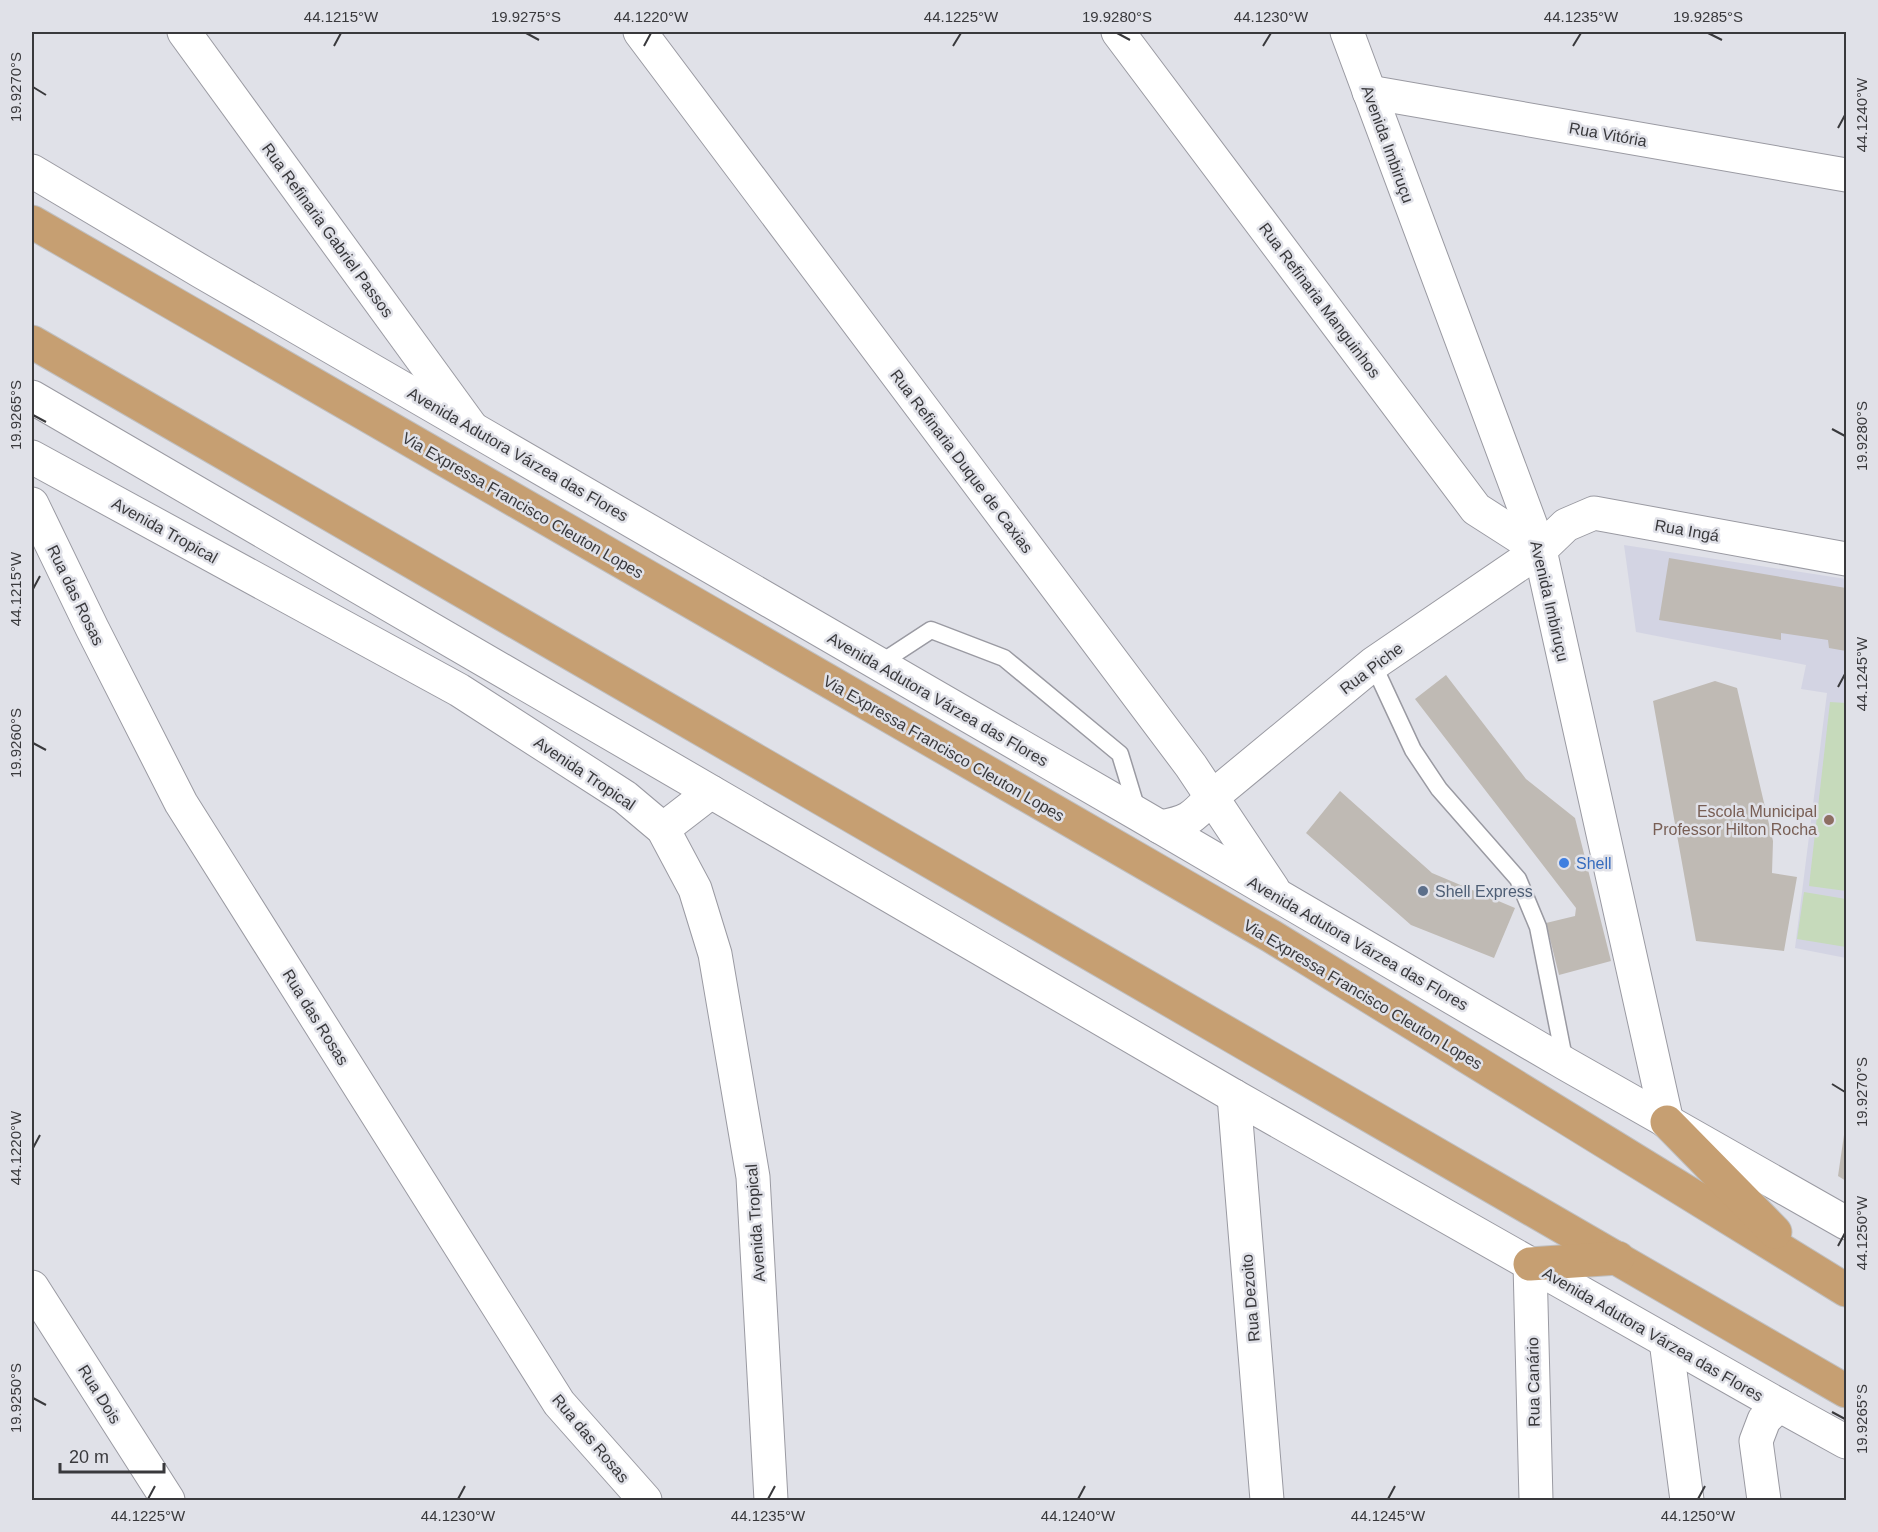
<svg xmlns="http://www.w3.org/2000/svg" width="1878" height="1532" font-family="Arial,sans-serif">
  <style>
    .built { fill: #d3d4e3 }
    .green { fill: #c6dabb }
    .building { fill: #bfbab4 }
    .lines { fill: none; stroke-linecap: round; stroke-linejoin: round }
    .service-casing { stroke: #9a9aa2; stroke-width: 19 }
    .minor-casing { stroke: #9a9aa2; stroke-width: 35 }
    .tertiary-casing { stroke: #9a9aa2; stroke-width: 35 }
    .trunk-casing { stroke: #c0c0c1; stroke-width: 35 }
    .service { stroke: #fff; stroke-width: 16 }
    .minor { stroke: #fff; stroke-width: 33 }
    .tertiary { stroke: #fff; stroke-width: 33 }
    .trunk { stroke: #c69f72; stroke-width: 33 }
    .ticks { fill: none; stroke: #39393c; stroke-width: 2 }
    .education-dot { fill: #8d6e63; stroke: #e0e1e8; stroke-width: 2 }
    .shop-dot { fill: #3f7fe0; stroke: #e0e1e8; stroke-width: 2 }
    .service-dot { fill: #5c6f8a; stroke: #e0e1e8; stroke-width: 2 }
    .labels { text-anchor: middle; stroke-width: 5; stroke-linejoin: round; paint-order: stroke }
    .street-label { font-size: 16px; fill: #39393c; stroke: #e0e1e8 }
    .education-label { font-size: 16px; fill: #785e54; stroke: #e0e1e8; text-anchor: end }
    .shop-label { font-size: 16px; fill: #366cbe; stroke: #e0e1e8; text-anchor: start }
    .service-label { font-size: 16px; fill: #4e5e75; stroke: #e0e1e8; text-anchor: start }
    .neatline { fill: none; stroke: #39393c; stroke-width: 2 }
    .ticks-label { font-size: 15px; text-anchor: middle; fill: #39393c }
  </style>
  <rect width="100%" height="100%" fill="#e0e1e8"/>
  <path class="built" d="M1624,545L1846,579V958L1795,948L1827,693L1801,689L1806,665L1636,632Z"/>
  <g class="green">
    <path d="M1830,702L1846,703V891L1809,886Z"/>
    <path d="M1804,892L1846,899V947L1797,939Z"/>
  </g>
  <g class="building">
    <path d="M1669,558L1846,588V651L1829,648L1828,640L1781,633V640L1659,620Z"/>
    <path d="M1446,675L1526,779L1575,818L1611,961L1559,975L1546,923L1575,916L1576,908L1415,699Z"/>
    <path d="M1715,681L1737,688L1773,841L1772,873L1797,877L1784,951L1696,941L1653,701Z"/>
    <path d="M1340,791L1432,873L1515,908L1494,958L1411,925L1306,833Z"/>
    <path d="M1845,1128H1846V1181L1838,1176Z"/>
  </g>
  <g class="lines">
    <defs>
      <g id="service">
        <path d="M879,664L931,630L1004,658L1120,754L1138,813"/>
        <path d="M1373,664L1413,750L1439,789L1518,879L1538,927L1565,1063"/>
      </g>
      <g id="minor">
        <path d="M184,32L472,428"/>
        <path d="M32,504L92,628L181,803L559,1403L645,1500"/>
        <path d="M1234,1096L1267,1500"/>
        <path d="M1530,1264L1536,1500"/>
        <path d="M32,1287L168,1500"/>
        <path d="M1779,1405L1846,1442"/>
      </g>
      <g id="tertiary">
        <path d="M640,32L1191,766L1273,889"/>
        <path d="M1118,32L1476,509L1540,550"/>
        <path d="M1347,32L1540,550L1667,1122"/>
        <path d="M1369,92L1846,175"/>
        <path d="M32,171L202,272L1138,814L1566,1064L1846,1223"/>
        <path d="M32,397L1234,1096L1779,1405L1764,1420L1756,1441L1764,1500"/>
        <path d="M32,457L459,690L625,797L663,829L695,889L715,954L753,1177L771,1500"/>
        <path d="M1160,827C1189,822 1192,818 1212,797L1373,664L1540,550L1566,525L1594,513L1846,559"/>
        <path d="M663,829L711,792"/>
        <path d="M1666,1341L1687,1500"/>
      </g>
      <g id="trunk">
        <path d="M32,222L1271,936L1846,1290"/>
        <path d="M32,342L1846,1391"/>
        <path d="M1667,1122L1775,1232"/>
        <path d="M1530,1264L1618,1258"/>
      </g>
    </defs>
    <use href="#service" class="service-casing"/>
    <use href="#minor" class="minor-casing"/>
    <use href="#tertiary" class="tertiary-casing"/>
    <use href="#trunk" class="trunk-casing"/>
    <use href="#service" class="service"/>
    <use href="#minor" class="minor"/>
    <use href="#tertiary" class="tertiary"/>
    <use href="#trunk" class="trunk"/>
  </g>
  <path class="ticks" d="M526,33L539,40M1117,33L1130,40M1708,33L1722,40M334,46L341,33M644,46L651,33M953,46L961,33M1263,46L1271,33M1573,46L1581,33M33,87L46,95M1838,128L1845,115M33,415L46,422M1832,429L1845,436M33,589L40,576M1838,687L1845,674M33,743L46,750M1832,1084L1845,1092M33,1148L40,1135M1838,1246L1845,1233M33,1398L46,1405M1832,1412L1845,1419M148,1499L155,1486M458,1499L465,1486M768,1499L775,1486M1078,1499L1085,1486M1388,1499L1395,1486M1698,1499L1705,1486"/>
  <circle class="education-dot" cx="1829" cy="820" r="6"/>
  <circle class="shop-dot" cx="1564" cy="863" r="6"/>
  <circle class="service-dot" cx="1423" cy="891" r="6"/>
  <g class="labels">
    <g class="street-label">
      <text transform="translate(1608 134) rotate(10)" y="6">Rua Vitória</text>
      <text transform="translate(1388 144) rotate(70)" y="6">Avenida Imbiruçu</text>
      <text transform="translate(328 230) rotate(54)" y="6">Rua Refinaria Gabriel Passos</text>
      <text transform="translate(1320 300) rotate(53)" y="6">Rua Refinaria Manguinhos</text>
      <text transform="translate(518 454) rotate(30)" y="6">Avenida Adutora Várzea das Flores</text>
      <text transform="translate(962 461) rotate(53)" y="6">Rua Refinaria Duque de Caxias</text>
      <text transform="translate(523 505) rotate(30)" y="6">Via Expressa Francisco Cleuton Lopes</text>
      <text transform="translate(165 530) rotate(29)" y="6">Avenida Tropical</text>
      <text transform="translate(1687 530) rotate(10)" y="6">Rua Ingá</text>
      <text transform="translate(76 595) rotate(64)" y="6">Rua das Rosas</text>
      <text transform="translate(1550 601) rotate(77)" y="6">Avenida Imbiruçu</text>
      <text transform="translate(1371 668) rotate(-37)" y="6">Rua Piche</text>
      <text transform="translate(938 699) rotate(30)" y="6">Avenida Adutora Várzea das Flores</text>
      <text transform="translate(944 748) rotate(30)" y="6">Via Expressa Francisco Cleuton Lopes</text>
      <text transform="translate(585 773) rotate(34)" y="6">Avenida Tropical</text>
      <text transform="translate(1358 943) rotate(30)" y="6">Avenida Adutora Várzea das Flores</text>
      <text transform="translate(1363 994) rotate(31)" y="6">Via Expressa Francisco Cleuton Lopes</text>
      <text transform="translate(316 1017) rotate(58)" y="6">Rua das Rosas</text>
      <text transform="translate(755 1223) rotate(-94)" y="6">Avenida Tropical</text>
      <text transform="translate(1250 1298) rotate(-95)" y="6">Rua Dezoito</text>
      <text transform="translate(1653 1334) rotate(30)" y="6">Avenida Adutora Várzea das Flores</text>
      <text transform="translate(1533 1382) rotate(-91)" y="6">Rua Canário</text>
      <text transform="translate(100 1394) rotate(58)" y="6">Rua Dois</text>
      <text transform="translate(591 1438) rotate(50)" y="6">Rua das Rosas</text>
    </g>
    <g class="education-label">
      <text x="1817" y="817">Escola Municipal<tspan x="1817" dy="18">Professor Hilton Rocha</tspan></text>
    </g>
    <g class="shop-label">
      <text x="1576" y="869">Shell</text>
    </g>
    <g class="service-label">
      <text x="1435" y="897">Shell Express</text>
    </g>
  </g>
  <rect width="1878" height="1532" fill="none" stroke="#e0e1e8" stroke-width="66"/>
  <path d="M60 1463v9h104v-9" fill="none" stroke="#39393c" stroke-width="3"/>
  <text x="69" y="1463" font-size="18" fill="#39393c" stroke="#e0e1e8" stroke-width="4.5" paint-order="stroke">20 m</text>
  <rect x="33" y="33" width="1812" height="1466" class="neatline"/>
  <g class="ticks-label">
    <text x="341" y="22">44.1215°W</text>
    <text x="526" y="22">19.9275°S</text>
    <text x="651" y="22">44.1220°W</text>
    <text x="961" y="22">44.1225°W</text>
    <text x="1117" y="22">19.9280°S</text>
    <text x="1271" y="22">44.1230°W</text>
    <text x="1581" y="22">44.1235°W</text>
    <text x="1708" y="22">19.9285°S</text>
    <text transform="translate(16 87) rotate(-90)" y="5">19.9270°S</text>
    <text transform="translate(1862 115) rotate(-90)" y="5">44.1240°W</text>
    <text transform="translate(16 415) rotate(-90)" y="5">19.9265°S</text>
    <text transform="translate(1862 436) rotate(-90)" y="5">19.9280°S</text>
    <text transform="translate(16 589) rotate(-90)" y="5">44.1215°W</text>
    <text transform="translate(1862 674) rotate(-90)" y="5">44.1245°W</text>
    <text transform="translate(16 743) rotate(-90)" y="5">19.9260°S</text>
    <text transform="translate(1862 1092) rotate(-90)" y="5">19.9270°S</text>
    <text transform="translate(16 1148) rotate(-90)" y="5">44.1220°W</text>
    <text transform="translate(1862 1233) rotate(-90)" y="5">44.1250°W</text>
    <text transform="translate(16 1398) rotate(-90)" y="5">19.9250°S</text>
    <text transform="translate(1862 1419) rotate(-90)" y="5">19.9265°S</text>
    <text x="148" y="1521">44.1225°W</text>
    <text x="458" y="1521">44.1230°W</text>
    <text x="768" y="1521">44.1235°W</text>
    <text x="1078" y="1521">44.1240°W</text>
    <text x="1388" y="1521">44.1245°W</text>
    <text x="1698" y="1521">44.1250°W</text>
  </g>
</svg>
